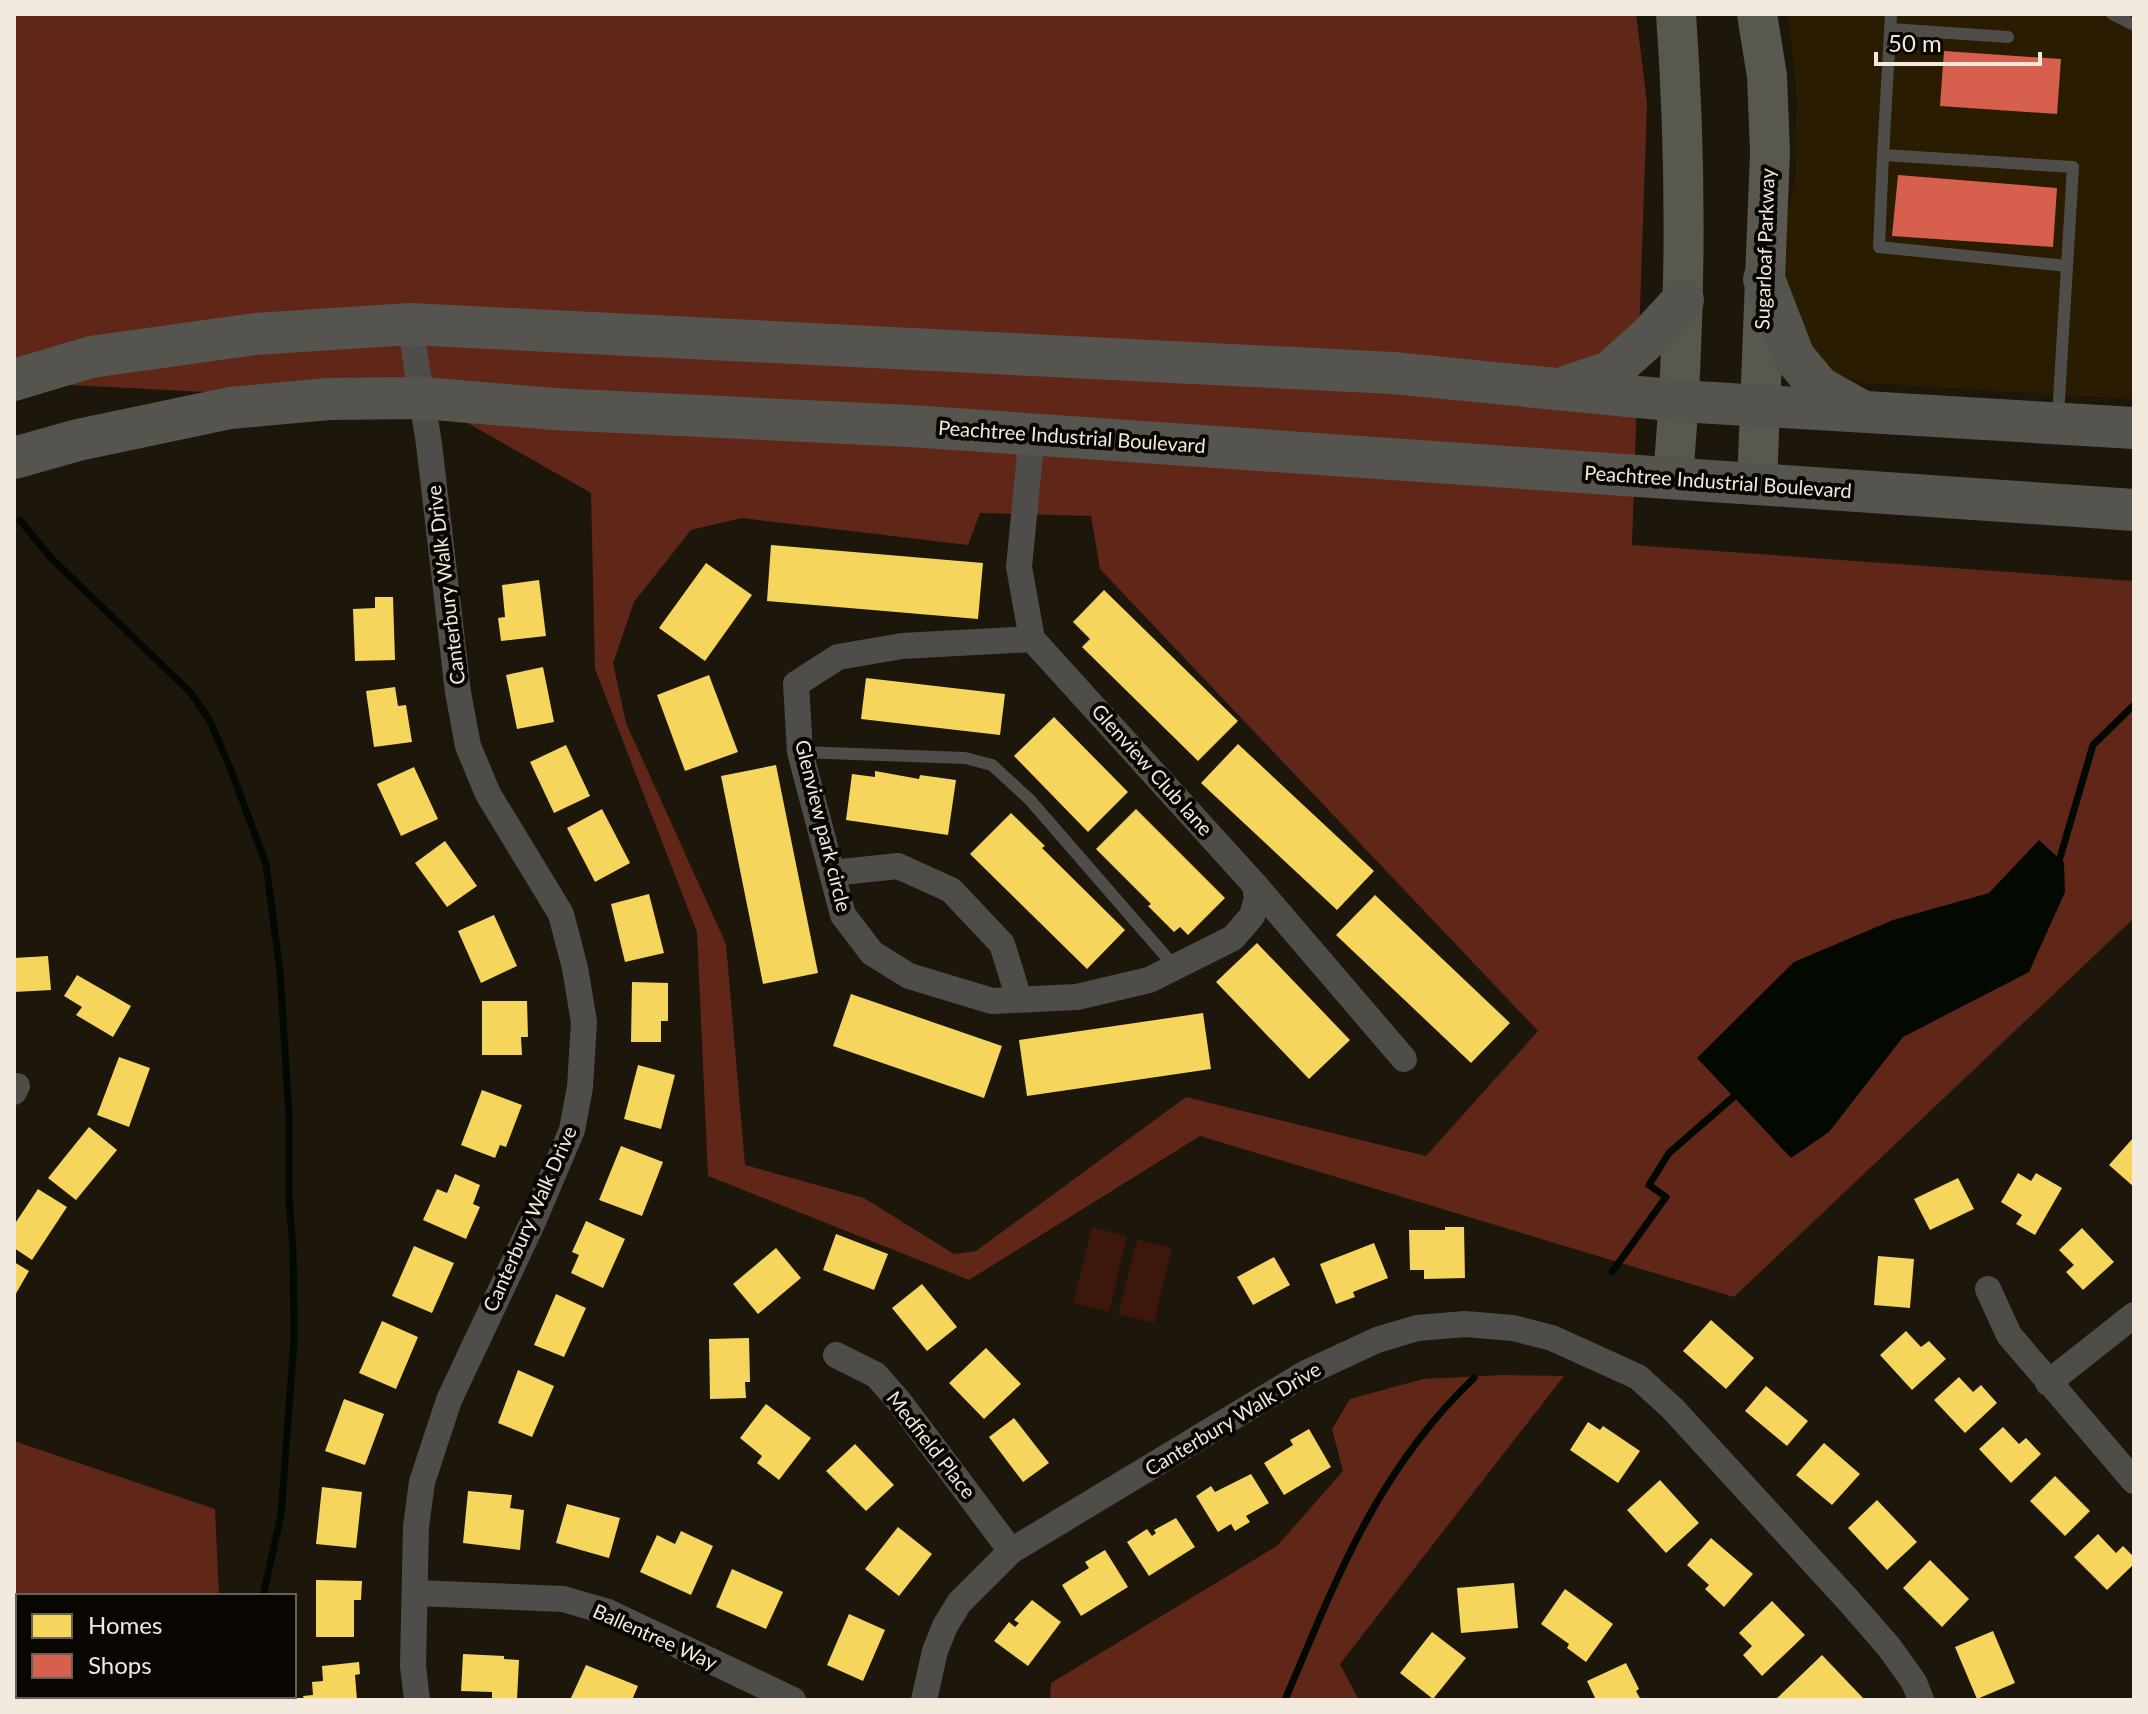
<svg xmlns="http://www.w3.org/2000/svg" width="2148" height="1714" font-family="Lato,sans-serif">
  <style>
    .built { fill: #291c01 }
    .green { fill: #3d160c }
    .forest { fill: #602618; fill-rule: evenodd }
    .water { fill: #030901 }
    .homes { fill: #f6d55c }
    .shops { fill: #d6604d }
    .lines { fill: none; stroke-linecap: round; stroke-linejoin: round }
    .stream { stroke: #030901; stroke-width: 7 }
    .service { stroke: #4f4d49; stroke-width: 12 }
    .minor { stroke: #4f4d49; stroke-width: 26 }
    .primary { stroke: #585750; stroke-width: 40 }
    .trunk { stroke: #56544e; stroke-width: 42 }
    .labels { text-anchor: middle; stroke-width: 8; stroke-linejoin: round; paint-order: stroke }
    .street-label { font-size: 20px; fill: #f1e9db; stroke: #090501 }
  </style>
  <rect width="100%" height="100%" fill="#1c160b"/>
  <path class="built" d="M1788,14H2134V399L1861,383L1824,370L1782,300L1784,235L1795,176L1797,100Z"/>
  <g class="green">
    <path d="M1092,1227L1127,1236L1109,1312L1073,1303Z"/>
    <path d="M1137,1239L1172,1248L1154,1323L1118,1314Z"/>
  </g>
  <g class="forest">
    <path d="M14,14H1636L1647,103L1632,545L2134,581V918L1734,1297L1200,1136L969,1280L708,1176L697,932L595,669L591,493L434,404L14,382ZM980,513L1091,516L1100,569L1538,1031L1426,1156L1186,1097L976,1251L954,1254L864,1198L745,1165L726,944L626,723L613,663L634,602L691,530L742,518L968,545Z"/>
    <path d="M1502,1375L1564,1376L1340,1664L1359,1700H1050L1051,1683L1277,1546L1343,1471L1332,1429L1350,1399L1423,1379Z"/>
    <path d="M14,1441L215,1509L219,1596H18V1696H223V1700H14Z"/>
  </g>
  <path class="water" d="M2039,840L2064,863L2065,892L2029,972L1903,1037L1829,1132L1791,1158L1697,1058L1794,962L1893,920L1989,893Z"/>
  <g class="homes">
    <path d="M771,545L983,563L978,619L767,601Z"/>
    <path d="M706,563L752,595L705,661L659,628Z"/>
    <path d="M539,580L546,636L501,641L498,618L505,617L502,585Z"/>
    <path d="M1104,590L1238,721L1198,761L1082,647L1090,639L1073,622Z"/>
    <path d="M375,597H393L395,660L355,661L353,609L375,608Z"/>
    <path d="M543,667L554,722L517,729L506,675Z"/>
    <path d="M709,675L738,752L685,771L657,695Z"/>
    <path d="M866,678L1005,694L1000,735L861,719Z"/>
    <path d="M395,687L398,706L406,705L412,742L374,747L366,691Z"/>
    <path d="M1054,717L1128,792L1088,832L1014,756Z"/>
    <path d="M1238,744L1374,871L1337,910L1201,783Z"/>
    <path d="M566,745L590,796L554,813L530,762Z"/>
    <path d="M776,765L818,973L763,984L721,776Z"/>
    <path d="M414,767L438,819L401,836L377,784Z"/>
    <path d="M875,771L919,779L920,775L956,780L948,835L846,820L852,774L875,777Z"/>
    <path d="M602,809L630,863L595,882L567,828Z"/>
    <path d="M1136,809L1225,898L1188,935L1180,927L1174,932L1148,906L1151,904L1096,849Z"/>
    <path d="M1011,813L1045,846L1042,848L1125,930L1087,969L970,854Z"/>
    <path d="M445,841L477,886L447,907L415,863Z"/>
    <path d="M649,894L664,953L625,962L611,904Z"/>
    <path d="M1375,895L1510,1023L1471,1063L1336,935Z"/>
    <path d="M494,915L517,966L481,983L458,931Z"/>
    <path d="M1257,943L1350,1040L1309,1079L1216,982Z"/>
    <path d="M48,956L51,990L14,992V958Z"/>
    <path d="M77,975L131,1006L113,1037L76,1015L82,1007L64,996Z"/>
    <path d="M632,982L668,983V1021H661V1042H631Z"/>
    <path d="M851,994L1002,1046L984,1098L833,1046Z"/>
    <path d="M482,1001H527L528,1037H521L522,1055H482Z"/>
    <path d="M1203,1013L1211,1069L1027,1096L1019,1040Z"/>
    <path d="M119,1057L150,1068L129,1127L97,1115Z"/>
    <path d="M638,1065L675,1075L661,1129L624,1119Z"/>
    <path d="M482,1090L522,1105L506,1147L500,1145L495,1158L461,1145Z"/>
    <path d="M89,1127L117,1150L76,1200L48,1178Z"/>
    <path d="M2134,1137V1187L2109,1165Z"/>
    <path d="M621,1146L663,1162L642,1216L599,1200Z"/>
    <path d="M2018,1173L2031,1181L2036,1173L2062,1188L2035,1235L2016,1224L2022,1215L2001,1202Z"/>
    <path d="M455,1174L480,1185L473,1204L480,1207L466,1239L423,1220L437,1189L447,1193Z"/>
    <path d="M1958,1178L1974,1209L1930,1230L1914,1199Z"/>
    <path d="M38,1189L67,1207L32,1260L14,1248V1225Z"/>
    <path d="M586,1221L625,1239L603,1288L571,1273L579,1255L572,1252Z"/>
    <path d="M1445,1227H1464L1465,1278L1424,1279V1270H1410L1409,1230H1445Z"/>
    <path d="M2082,1228L2114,1262L2083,1290L2066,1272L2074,1265L2059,1250Z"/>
    <path d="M836,1234L888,1254L874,1290L823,1270Z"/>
    <path d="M1374,1243L1388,1278L1353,1292L1355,1297L1336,1304L1320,1264Z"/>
    <path d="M414,1246L454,1263L432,1313L392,1296Z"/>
    <path d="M776,1248L801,1278L758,1314L733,1284Z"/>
    <path d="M1878,1256L1914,1259L1910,1308L1874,1305Z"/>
    <path d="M1274,1257L1290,1285L1253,1305L1237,1277Z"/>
    <path d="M14,1262L29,1271L14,1297Z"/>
    <path d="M922,1284L957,1327L927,1351L892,1308Z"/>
    <path d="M556,1294L586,1308L564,1357L534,1345Z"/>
    <path d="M1711,1320L1754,1358L1726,1389L1683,1351Z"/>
    <path d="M382,1321L418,1337L396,1389L359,1373Z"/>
    <path d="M1906,1331L1921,1347L1929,1341L1946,1359L1912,1390L1880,1355Z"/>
    <path d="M749,1338L750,1382H745L746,1398L710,1399L709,1339Z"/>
    <path d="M986,1348L1021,1384L984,1419L949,1383Z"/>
    <path d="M518,1370L554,1386L532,1437L498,1423Z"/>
    <path d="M1959,1377L1973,1392L1981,1385L1997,1403L1965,1433L1934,1400Z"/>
    <path d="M1766,1386L1808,1421L1787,1446L1745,1411Z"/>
    <path d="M344,1399L384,1414L365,1465L325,1451Z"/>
    <path d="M766,1404L811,1438L779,1480L757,1463L762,1456L740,1438Z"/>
    <path d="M1014,1418L1049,1463L1023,1482L989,1437Z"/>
    <path d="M1588,1422L1600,1430L1603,1426L1640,1451L1618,1483L1570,1450Z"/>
    <path d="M2003,1427L2019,1444L2026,1438L2041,1454L2011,1483L1979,1449Z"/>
    <path d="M1309,1429L1331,1467L1284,1495L1264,1463L1293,1445L1290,1440Z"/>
    <path d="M1824,1443L1860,1474L1832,1505L1796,1475Z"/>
    <path d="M855,1444L894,1485L866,1511L826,1471Z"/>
    <path d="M1251,1474L1269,1503L1246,1516L1250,1522L1235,1531L1231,1524L1218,1532L1196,1496L1211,1486L1215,1492Z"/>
    <path d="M2055,1476L2090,1511L2065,1536L2030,1501Z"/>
    <path d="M1660,1480L1699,1523L1666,1553L1627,1510Z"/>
    <path d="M322,1487L362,1492L356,1548L316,1544Z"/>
    <path d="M468,1491L512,1495L510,1508L524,1510L520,1550L463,1543Z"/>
    <path d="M1877,1500L1917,1542L1887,1570L1848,1528Z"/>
    <path d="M567,1504L620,1518L609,1558L556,1543Z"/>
    <path d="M1176,1518L1195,1547L1149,1576L1127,1542L1147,1529L1152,1536L1156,1533L1154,1530Z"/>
    <path d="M898,1527L932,1554L899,1596L865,1569Z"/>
    <path d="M681,1531L713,1546L691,1595L640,1572L657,1535L675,1544Z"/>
    <path d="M2098,1534L2116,1553L2123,1546L2134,1557V1564L2107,1590L2074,1557Z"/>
    <path d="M1711,1538L1753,1574L1724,1607L1705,1589L1709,1585L1687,1565Z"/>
    <path d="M1105,1550L1128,1587L1081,1616L1062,1585L1089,1568L1085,1562Z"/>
    <path d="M1930,1560L1969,1599L1942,1627L1903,1588Z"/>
    <path d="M732,1569L783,1592L766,1629L716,1607Z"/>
    <path d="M316,1580L362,1581L361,1600H354V1637H316Z"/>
    <path d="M1514,1583L1518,1628L1461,1633L1457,1588Z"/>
    <path d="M1565,1589L1613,1624L1586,1662L1567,1648L1569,1644L1541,1624Z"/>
    <path d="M1032,1600L1061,1622L1028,1666L994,1641L1009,1622L1015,1627L1019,1623L1014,1620Z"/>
    <path d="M1772,1601L1805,1635L1762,1676L1743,1655L1752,1646L1739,1633Z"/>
    <path d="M849,1614L885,1630L863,1681L827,1665Z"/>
    <path d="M1993,1631L2015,1683L1977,1699L1955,1647Z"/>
    <path d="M1432,1632L1466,1658L1433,1699L1400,1673Z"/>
    <path d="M463,1654L504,1656V1659L519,1660L517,1700H492V1692L461,1691Z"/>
    <path d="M1822,1655L1863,1698L1861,1700H1775Z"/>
    <path d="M359,1662L360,1674L355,1675L357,1700H304L303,1696L313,1695L312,1682L323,1681L322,1666Z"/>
    <path d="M1626,1663L1639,1689L1636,1691L1641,1700H1596L1587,1681Z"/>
    <path d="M586,1665L638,1686L632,1700H570Z"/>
  </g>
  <g class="shops">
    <path d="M1944,51L2061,59L2057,114L1940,106Z"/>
    <path d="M1898,175L2057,188L2053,247L1892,236Z"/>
  </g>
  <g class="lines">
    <g class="stream">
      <path d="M20,520L51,558L191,693L210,721L231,770L266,864L280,972L289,1115V1199L293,1250L294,1341L281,1515L263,1596"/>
      <path d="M2057,868L2093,745L2134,705"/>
      <path d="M1612,1272L1666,1197L1649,1185L1669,1153L1738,1093"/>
      <path d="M237,1700L238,1696"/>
      <path d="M1285,1700C1336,1580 1377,1470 1474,1378"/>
    </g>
    <g class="service">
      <path d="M1891,14L1883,155L2073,167L2058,416"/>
      <path d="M2112,14L2134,25"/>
      <path d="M1890,29L2008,37"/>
      <path d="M1883,155L1879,247L2067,266"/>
      <path d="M800,752L965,758L992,765L1030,800L1175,967"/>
    </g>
    <g class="minor">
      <path d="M410,324L429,444L458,692L468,746L488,794L561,914L575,968L584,1022L580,1087L572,1130L532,1224L449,1400L422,1482L416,1527L413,1666L417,1700"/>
      <path d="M1032,434L1019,567L1032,639L1255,885L1404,1059"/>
      <path d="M1032,639L902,646L838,657L796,684L800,752L843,915L872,953L909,976L992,1001L1077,997L1149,980L1233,938L1252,916L1257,898L1255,885"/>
      <path d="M832,873L898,866L951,890L1002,944L1019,999"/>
      <path d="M14,1092L17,1086"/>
      <path d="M1988,1289L2009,1335L2134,1481"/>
      <path d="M836,1355L876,1375L898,1400L1011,1551"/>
      <path d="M2048,1383L2134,1315"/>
      <path d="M416,1593L563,1599L608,1612L793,1700"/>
      <path d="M924,1700L935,1651L945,1626L959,1603L1011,1551L1306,1373L1377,1340L1417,1328L1465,1324L1513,1328L1552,1338L1638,1377L1673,1409L1848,1600L1889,1647L1914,1682L1921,1700"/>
    </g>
    <g class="primary">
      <path d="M1757,14L1767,76L1770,152L1757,485"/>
      <path d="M1673,479C1686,324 1687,168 1676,14"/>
    </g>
    <g class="trunk">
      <path d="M1764,279L1794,357L1819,387L1860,410"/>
      <path d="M14,380L91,357L255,334L410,324L1393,373L1680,401L2134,428"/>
      <path d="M1568,386L1610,372L1648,338L1683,300"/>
      <path d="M14,458L78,440L230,408L328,399L422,398L554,409L910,426L2134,510"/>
    </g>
  </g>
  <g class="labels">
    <g class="street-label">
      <text transform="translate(1765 249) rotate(-88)" y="7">Sugarloaf Parkway</text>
      <text transform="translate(1072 437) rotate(4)" y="7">Peachtree Industrial Boulevard</text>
      <text transform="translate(1718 482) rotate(4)" y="7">Peachtree Industrial Boulevard</text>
      <text transform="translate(446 585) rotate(-97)" y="7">Canterbury Walk Drive</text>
      <text transform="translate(1152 770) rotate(48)" y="7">Glenview Club lane</text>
      <text transform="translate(823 826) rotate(76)" y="7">Glenview park circle</text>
      <text transform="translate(530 1219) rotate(-66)" y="7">Canterbury Walk Drive</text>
      <text transform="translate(1233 1419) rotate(-31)" y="7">Canterbury Walk Drive</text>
      <text transform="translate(931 1445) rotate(52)" y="7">Medfield Place</text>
      <text transform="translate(655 1637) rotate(24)" y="7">Ballentree Way</text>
    </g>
  </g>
  <rect width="2148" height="1714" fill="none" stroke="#f1e9db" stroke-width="32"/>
  <rect x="16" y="1594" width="280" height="104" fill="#090501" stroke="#666058" stroke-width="2"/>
  <rect x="32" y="1614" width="40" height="24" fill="#f6d55c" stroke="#666058" stroke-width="2"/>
  <text x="88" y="1634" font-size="24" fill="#f1e9db">Homes</text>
  <rect x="32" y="1654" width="40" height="24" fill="#d6604d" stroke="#666058" stroke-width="2"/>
  <text x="88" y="1674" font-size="24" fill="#f1e9db">Shops</text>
  <path d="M1876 52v12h164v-12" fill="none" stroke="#f1e9db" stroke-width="4"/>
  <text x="1888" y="52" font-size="24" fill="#f1e9db" stroke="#090501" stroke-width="6" paint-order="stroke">50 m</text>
</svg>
